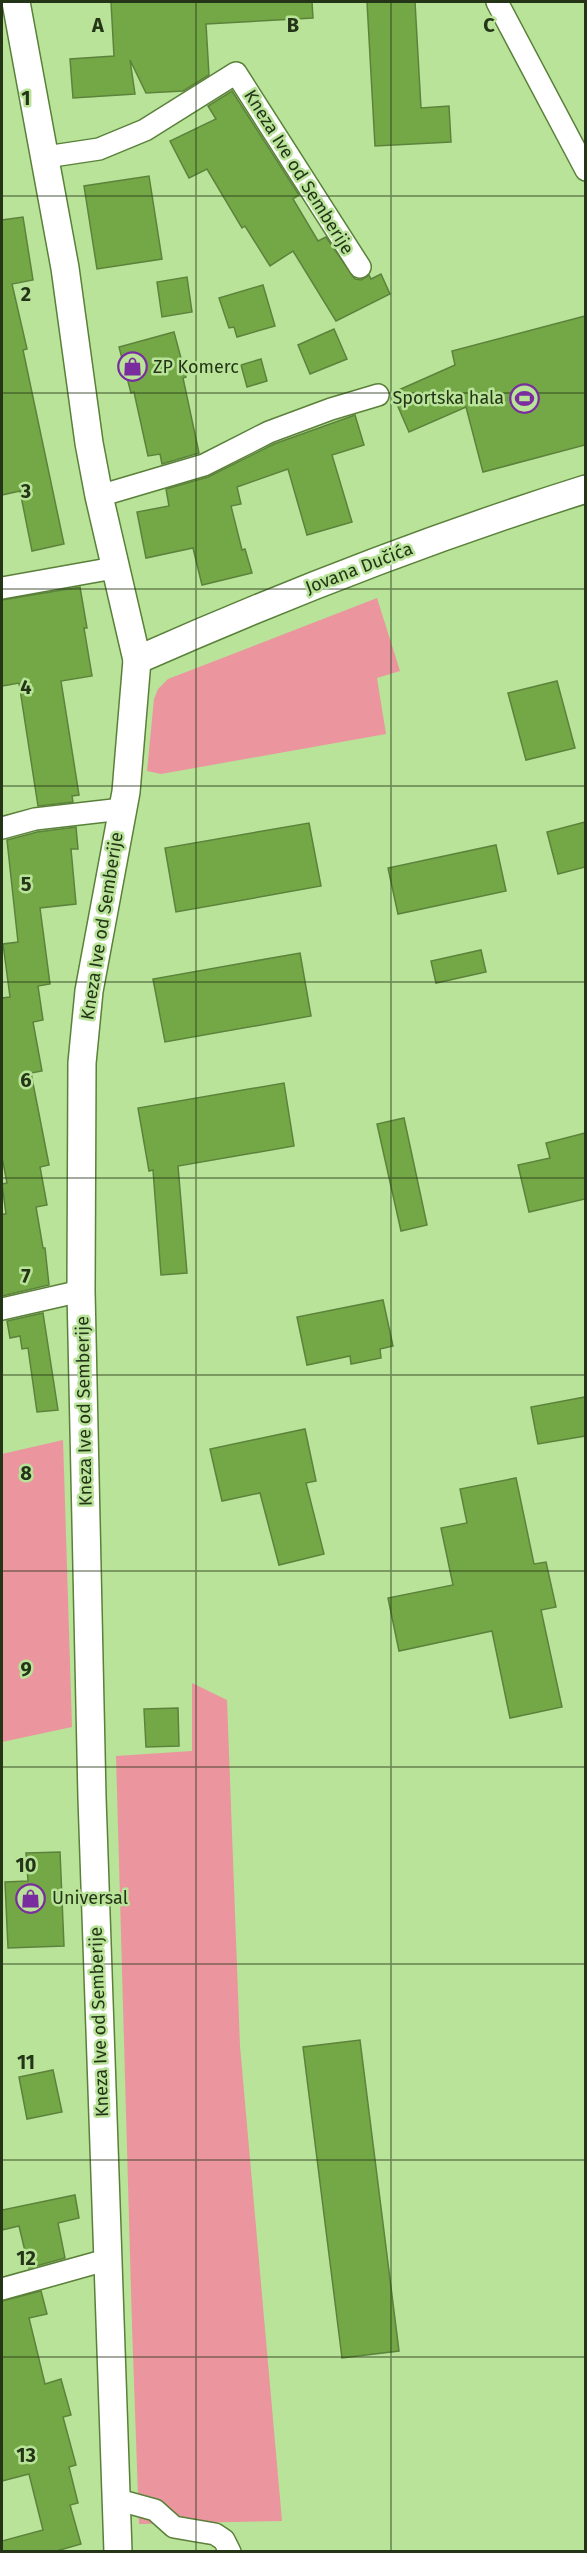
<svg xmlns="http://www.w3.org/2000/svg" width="587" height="2553" font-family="'Fira Sans',sans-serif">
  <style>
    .green { fill: #eb959f }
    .building { fill: #74a846; stroke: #5c833c; stroke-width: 1.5 }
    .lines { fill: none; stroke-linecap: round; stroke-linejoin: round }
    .minor-casing { stroke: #5a803a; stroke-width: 24 }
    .tertiary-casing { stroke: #5a803a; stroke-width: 30 }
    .minor { stroke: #fff; stroke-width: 21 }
    .tertiary { stroke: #fff; stroke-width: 27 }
    .grid { fill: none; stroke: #243517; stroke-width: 1.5; stroke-opacity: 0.55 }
    .labels { text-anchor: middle; stroke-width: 5; stroke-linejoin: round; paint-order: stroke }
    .street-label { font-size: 18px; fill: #243517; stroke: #b8e398 }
    .poi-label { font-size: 18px; fill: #243517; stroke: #b8e398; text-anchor: start }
    .grid-label { font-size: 20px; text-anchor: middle; font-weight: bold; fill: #243517; stroke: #b8e398; stroke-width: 5; stroke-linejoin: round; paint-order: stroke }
  </style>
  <rect width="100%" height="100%" fill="#b8e398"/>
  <g class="green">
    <path d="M377,598L400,671L377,678L386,734L161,774L147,771L154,699L158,689L168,679Z"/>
    <path d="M63,1440L72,1727L2,1742V1454Z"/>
    <path d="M192,1683L227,1700L240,2046L282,2521L139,2524L132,2326L116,1756L192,1751Z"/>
  </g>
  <g class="building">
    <path d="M111,2H312L313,18L206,24L209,75L183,91L146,93L130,60L135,94L73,98L70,59L114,56Z"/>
    <path d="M367,2H415L421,108L449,106L451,142L375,146Z"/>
    <path d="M232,91L299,195L293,199L318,241L326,237L355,279L361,280L369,275L371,279L381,274L390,294L336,321L293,251L270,266L245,226L242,228L207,169L189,178L170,141L216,119L208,106Z"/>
    <path d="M149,176L162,259L97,269L84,186Z"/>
    <path d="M23,217L33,280L12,284L27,349L23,350L64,544L32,551L20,491L2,495V220Z"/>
    <path d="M187,277L192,312L162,317L157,282Z"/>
    <path d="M263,285L275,326L237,337L234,327L229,328L219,298Z"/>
    <path d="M585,316V445L483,472L466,407L409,432L392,393L455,365L452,351Z"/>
    <path d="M334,329L347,359L310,374L298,345Z"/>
    <path d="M174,332L186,377L183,378L199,453L162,464L160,454L148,456L134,392L131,393L119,347Z"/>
    <path d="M261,359L267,381L247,387L241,365Z"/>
    <path d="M355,415L364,445L332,455L352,522L307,535L288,469L237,487L241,504L231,506L242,550L245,549L252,573L202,585L193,548L146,558L137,512L169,506L166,489L208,477L274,444Z"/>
    <path d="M80,587L87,628H84L92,676L61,681L79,795L72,796L73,802L38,806L19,683L2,686V600Z"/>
    <path d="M557,681L575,748L526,760L508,693Z"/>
    <path d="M585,822V867L558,874L547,832Z"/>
    <path d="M309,823L321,886L176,912L165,848Z"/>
    <path d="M76,827L78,849H71L76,904L40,908L50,984L38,986L43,1020L33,1022L42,1071L31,1073L49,1165L40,1167L47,1205L36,1207L43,1248H45L49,1285L2,1296V1214H6L2,1184L7,1183L2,1157V998L10,997L3,944L18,942L7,840L37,832Z"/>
    <path d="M496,845L506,891L398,914L388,868Z"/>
    <path d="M481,950L486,972L436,983L431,961Z"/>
    <path d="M300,953L311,1016L165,1042L153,979Z"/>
    <path d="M284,1083L294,1146L178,1166L187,1273L161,1275L153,1170L149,1171L138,1108Z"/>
    <path d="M404,1118L427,1225L401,1231L377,1124Z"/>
    <path d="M585,1133V1199L529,1212L518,1165L550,1158L546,1143Z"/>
    <path d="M383,1300L393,1346L380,1349L381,1358L351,1364L350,1356L307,1365L297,1317Z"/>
    <path d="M43,1313L58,1410L37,1412L28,1348L22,1349L20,1336L10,1338L7,1321Z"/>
    <path d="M585,1397V1436L538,1444L531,1407Z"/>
    <path d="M305,1429L316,1481L306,1483L324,1554L279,1565L260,1493L222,1501L210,1449Z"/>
    <path d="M516,1478L534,1564L546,1562L556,1607L541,1610L562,1707L510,1718L492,1631L399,1651L388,1598L453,1585L441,1528L467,1523L460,1489Z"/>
    <path d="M178,1708L179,1746L146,1747L144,1709Z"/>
    <path d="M60,1852L64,1946L8,1948L5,1882L28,1881L26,1853Z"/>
    <path d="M360,2040L399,2351L342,2358L303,2047Z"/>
    <path d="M53,2070L62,2112L27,2119L19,2077Z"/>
    <path d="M75,2195L79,2218L58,2223L65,2258L29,2268L19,2226L2,2230V2210Z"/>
    <path d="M41,2291L47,2314L29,2318L45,2384L61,2379L71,2415L63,2417L76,2465L69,2467L78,2503L70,2505L81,2544L53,2552H2V2541L43,2530L29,2474L2,2481V2301Z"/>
  </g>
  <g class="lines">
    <defs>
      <g id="minor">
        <path d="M497,2L586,170"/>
        <path d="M46,157L99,149L145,130L236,73L360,267"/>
        <path d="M99,496L204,465L269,432L331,409L378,395"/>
        <path d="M2,588L114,568"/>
        <path d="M2,828L35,819L122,809"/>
        <path d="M2,1309L81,1291"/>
        <path d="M2,2289L106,2260"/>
        <path d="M115,2499L155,2510L174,2527L215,2534L224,2540L230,2552"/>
      </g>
      <g id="tertiary">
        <path d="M16,2L65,268L89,443L99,496L137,660L126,792L89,991L82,1063L81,1291L92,1798L118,2552"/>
        <path d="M137,660C284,595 433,537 586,489"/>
      </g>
    </defs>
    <use href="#minor" class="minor-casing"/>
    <use href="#tertiary" class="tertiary-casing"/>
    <use href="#minor" class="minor"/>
    <use href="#tertiary" class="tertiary"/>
  </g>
  <path class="grid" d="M196,2V2552M391,2V2552M2,196H586M2,393H586M2,589H586M2,786H586M2,982H586M2,1178H586M2,1375H586M2,1571H586M2,1767H586M2,1964H586M2,2160H586M2,2357H586"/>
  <defs>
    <symbol id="shop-ring" viewBox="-11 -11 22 22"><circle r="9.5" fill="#b8e398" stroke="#7a2d9f" stroke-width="1.5"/><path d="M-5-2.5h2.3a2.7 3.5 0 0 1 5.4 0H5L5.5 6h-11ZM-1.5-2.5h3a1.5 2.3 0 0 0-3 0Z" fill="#7a2d9f"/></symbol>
    <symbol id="stadium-ring" viewBox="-11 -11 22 22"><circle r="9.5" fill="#b8e398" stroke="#7a2d9f" stroke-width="1.5"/><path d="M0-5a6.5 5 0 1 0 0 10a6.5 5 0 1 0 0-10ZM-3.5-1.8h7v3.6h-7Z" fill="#7a2d9f"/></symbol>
  </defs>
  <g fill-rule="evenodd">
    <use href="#shop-ring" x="116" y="350" width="33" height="33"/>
    <use href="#stadium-ring" x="508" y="382" width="33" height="33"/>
    <use href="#shop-ring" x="14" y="1882" width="33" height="33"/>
  </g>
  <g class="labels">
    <g class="street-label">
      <text transform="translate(299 172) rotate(58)" y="6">Kneza Ive od Semberije</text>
      <text transform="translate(359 568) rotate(-21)" y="6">Jovana Dučića</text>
      <text transform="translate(102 926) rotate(-81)" y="6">Kneza Ive od Semberije</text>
      <text transform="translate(84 1411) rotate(-91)" y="6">Kneza Ive od Semberije</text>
      <text transform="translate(99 2022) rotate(-92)" y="6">Kneza Ive od Semberije</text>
    </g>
    <g class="poi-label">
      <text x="153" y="373">ZP Komerc</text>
      <text x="504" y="404" text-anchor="end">Sportska hala</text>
      <text x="52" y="1904">Universal</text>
    </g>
  </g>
  <g class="grid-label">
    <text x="98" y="32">A</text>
    <text x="293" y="32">B</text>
    <text x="489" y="32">C</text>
    <text x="26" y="105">1</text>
    <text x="26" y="301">2</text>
    <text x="26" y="498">3</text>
    <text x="26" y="694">4</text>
    <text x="26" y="891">5</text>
    <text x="26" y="1087">6</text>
    <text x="26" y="1283">7</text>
    <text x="26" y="1480">8</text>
    <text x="26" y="1676">9</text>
    <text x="26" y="1872">10</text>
    <text x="26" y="2069">11</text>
    <text x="26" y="2265">12</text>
    <text x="26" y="2462">13</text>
  </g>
  <rect width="587" height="2553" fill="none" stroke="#243517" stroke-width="6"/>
</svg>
